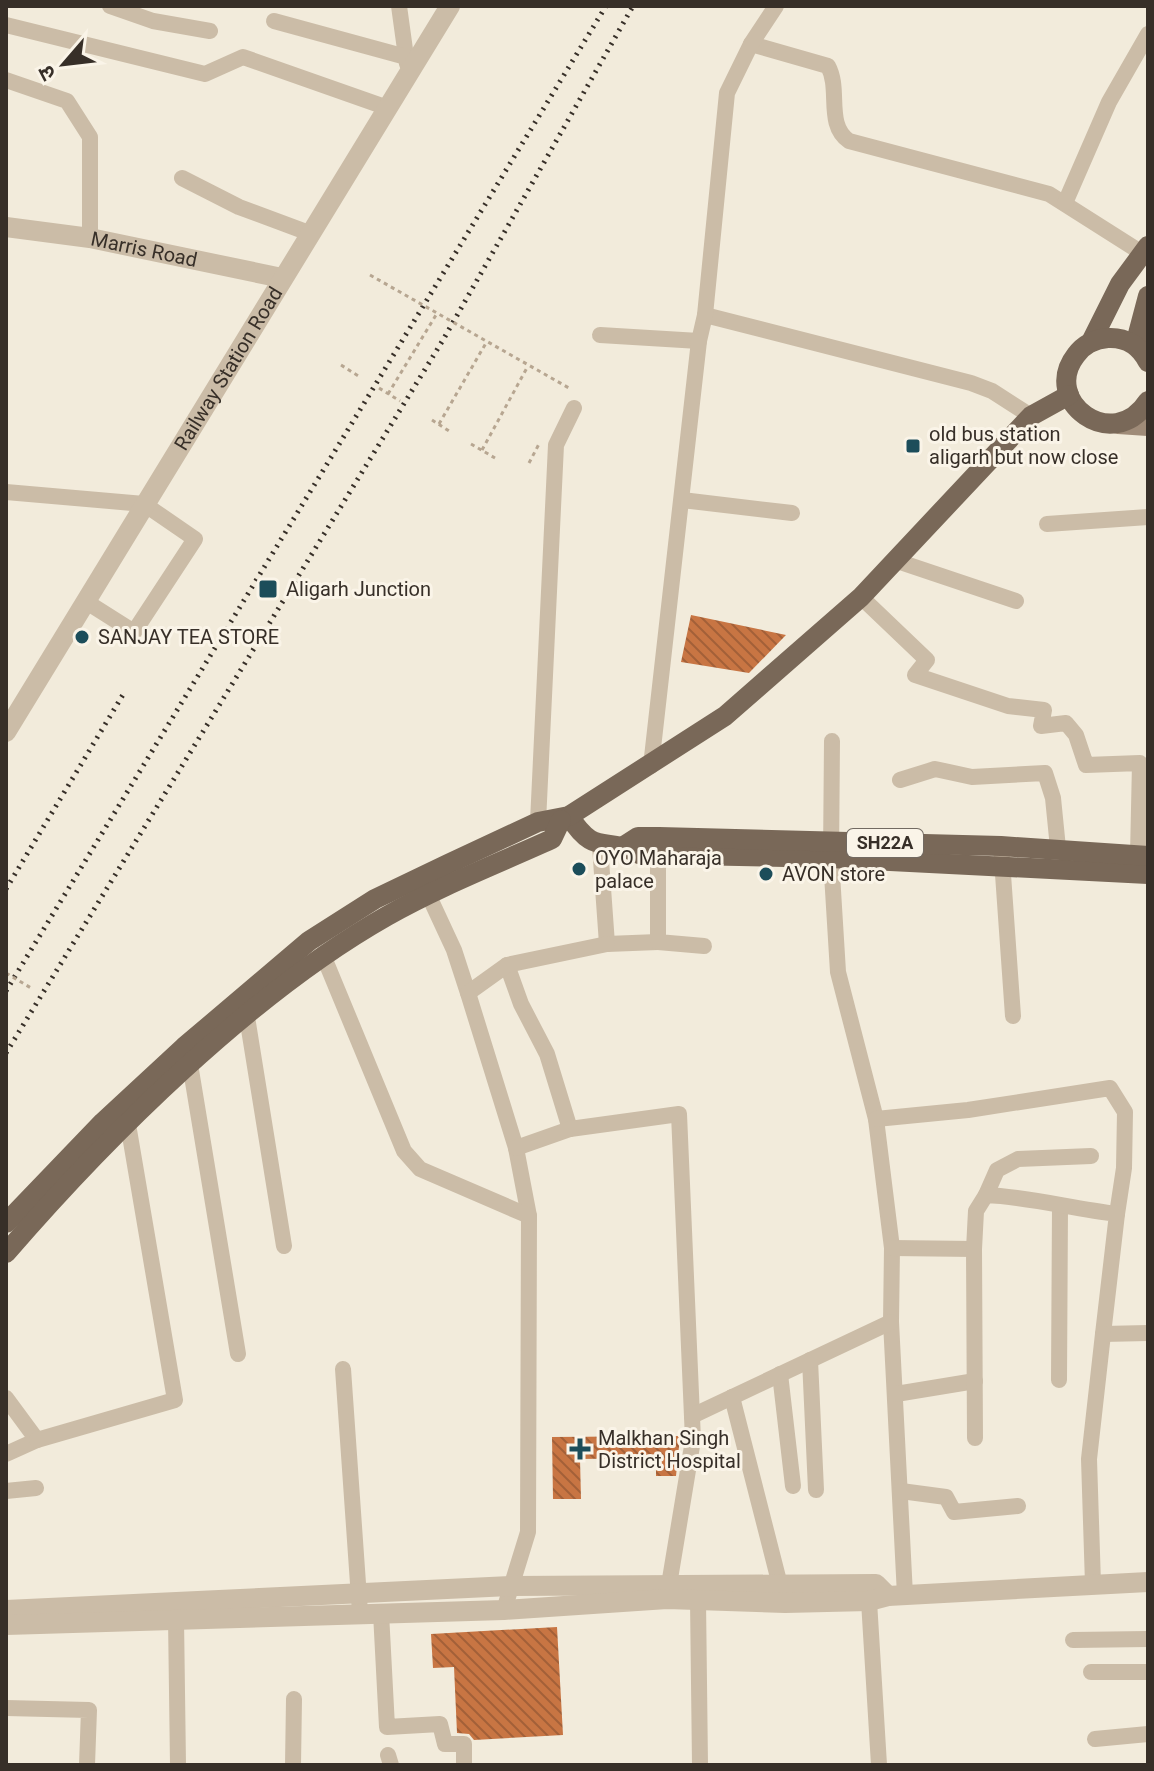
<svg xmlns="http://www.w3.org/2000/svg" width="1154" height="1771" font-family="Roboto,'Noto Sans Devanagari',sans-serif">
  <style>
    .building { fill: url(#building-back-hatch) }
    .lines { fill: none; stroke-linecap: round; stroke-linejoin: round }
    .path { stroke: #b7a691; stroke-width: 3; stroke-dasharray: 4 4; stroke-linecap: butt }
    .minor { stroke: #cbbca7; stroke-width: 16 }
    .tertiary { stroke: #cbbca7; stroke-width: 20 }
    .secondary { stroke: #9f8b78; stroke-width: 20 }
    .primary { stroke: #796858; stroke-width: 20 }
    .rail { stroke: #372f28; stroke-width: 5; stroke-dasharray: 2 6; stroke-linecap: butt }
    .path-bridge { stroke: #b7a691; stroke-width: 3; stroke-dasharray: 4 4; stroke-linecap: butt }
    .poi-dot { fill: #1c4d5a; stroke: #faf4e8; stroke-width: 3 }
    .labels { text-anchor: middle; stroke-width: 6; stroke-linejoin: round; paint-order: stroke }
    .shield { fill: #faf4e8; stroke: #726a62; stroke-width: 2 }
    .shield-label { font-size: 18px; font-weight: bold; fill: #372f28 }
    .street-label { font-size: 20px; fill: #372f28; stroke: #faf4e8 }
    .poi-label { font-size: 20px; fill: #372f28; stroke: #faf4e8; text-anchor: start }
  </style>
  <defs>
    <pattern id="building-back-hatch" width="6" height="6" patternUnits="userSpaceOnUse" patternTransform="scale(2)"><rect width="6" height="6" fill="#c87543"/><path d="M-1 5l2 2M0 0l6 6M5-1l2 2" fill="none" stroke="#a36038"/></pattern>
  </defs>
  <rect width="100%" height="100%" fill="#f2ebdb"/>
  <g class="building">
    <path d="M691,615L786,635L749,673L681,662Z"/>
    <path d="M680,1436L676,1476H656V1458L580,1459L581,1499H553L552,1437Z"/>
    <path d="M557,1627L563,1735L474,1740L469,1734L457,1733L454,1667L433,1668L431,1634Z"/>
  </g>
  <g class="lines">
    <g class="path">
      <path d="M341,365L360,377"/>
      <path d="M379,388L400,401"/>
      <path d="M388,394L436,315"/>
      <path d="M432,420L449,431"/>
      <path d="M439,424L486,343"/>
      <path d="M471,444L495,458"/>
      <path d="M482,450L528,366"/>
      <path d="M529,463L539,444"/>
    </g>
    <g class="minor">
      <path d="M110,6L153,21L210,31"/>
      <path d="M399,6L407,64"/>
      <path d="M274,21L406,57"/>
      <path d="M6,25L205,74L243,57L388,108"/>
      <path d="M751,44L828,66C841,90 825,124 849,141L1049,194L1142,253"/>
      <path d="M6,80L67,101L90,137V238"/>
      <path d="M182,178L239,207L309,233"/>
      <path d="M1065,203L1109,102L1148,34"/>
      <path d="M705,315L971,383L992,391L1031,416"/>
      <path d="M600,335L699,341"/>
      <path d="M6,492L144,504L195,539L134,632L85,601"/>
      <path d="M682,500L792,513"/>
      <path d="M1047,524L1148,517"/>
      <path d="M897,561L1016,601"/>
      <path d="M861,597L927,660L915,675L1008,706L1044,710L1041,726L1066,723L1076,735L1086,765L1140,763L1138,855"/>
      <path d="M832,741L831,858L838,972L876,1119L892,1248L891,1322L905,1595"/>
      <path d="M651,766L699,341L705,315L727,93L751,44L776,6"/>
      <path d="M900,780L935,769L972,777L1045,773L1053,798L1058,848"/>
      <path d="M538,822L556,445L574,408"/>
      <path d="M600,846L607,944L658,942"/>
      <path d="M1001,846L1013,1016"/>
      <path d="M658,852V942L704,946"/>
      <path d="M428,894L454,950L468,993L516,1148L529,1216L528,1532L504,1610"/>
      <path d="M323,955L404,1151L420,1169L529,1216"/>
      <path d="M507,965L521,1004L547,1054L570,1129"/>
      <path d="M468,993L507,965L607,944"/>
      <path d="M247,1017L284,1246"/>
      <path d="M190,1064L238,1354"/>
      <path d="M876,1119L968,1110L1110,1088L1125,1112L1124,1168L1117,1214"/>
      <path d="M516,1148L570,1129L679,1114L693,1440L667,1597"/>
      <path d="M986,1195L997,1170L1018,1159L1091,1156"/>
      <path d="M892,1248L974,1249"/>
      <path d="M810,1360L816,1490"/>
      <path d="M343,1369L360,1612"/>
      <path d="M780,1374L793,1486"/>
      <path d="M1059,1380L1060,1207"/>
      <path d="M896,1394L975,1381"/>
      <path d="M732,1397L782,1593"/>
      <path d="M6,1398L37,1440L6,1454"/>
      <path d="M692,1416L891,1322"/>
      <path d="M975,1438L974,1249L976,1211L986,1195C1030,1197 1073,1209 1117,1214L1103,1334L1148,1333"/>
      <path d="M37,1440L175,1400L128,1124"/>
      <path d="M6,1491L36,1488"/>
      <path d="M901,1491L946,1497L954,1512L1018,1506"/>
      <path d="M1093,1584L1089,1459L1103,1334"/>
      <path d="M698,1600L700,1765"/>
      <path d="M869,1601L879,1765"/>
      <path d="M381,1613L387,1727L440,1724L445,1744H464V1765"/>
      <path d="M176,1618L178,1765"/>
      <path d="M1073,1640L1148,1639"/>
      <path d="M1091,1672H1148"/>
      <path d="M6,1708L89,1710L87,1765"/>
      <path d="M1095,1739L1148,1734"/>
      <path d="M388,1755L391,1765"/>
      <path d="M293,1765L294,1699"/>
    </g>
    <g class="tertiary">
      <path id="s1" d="M6,227L90,238L282,278"/>
      <path id="s2" d="M6,732L450,6"/>
      <path d="M6,1610L512,1586L876,1584L888,1596"/>
      <path d="M6,1625L504,1610L667,1599L785,1603L869,1601L888,1596L1148,1582"/>
    </g>
    <path class="secondary" d="M1118,424L1148,426"/>
    <g class="primary">
      <path d="M1091,342L1120,284L1148,246"/>
      <path d="M1135,345L1148,296"/>
      <path d="M1148,362C1140,346 1126,337 1108,338C1095,339 1084,344 1076,355C1040,401 1113,455 1148,401"/>
      <path d="M569,816C596,858 604,835 639,854L831,858L1148,874"/>
      <path d="M624,846L638,837H659L1001,846L1148,856"/>
      <path d="M6,1223L103,1122L184,1047L309,941L375,899L448,864L538,822L569,816L725,716L861,597L1031,416L1069,395"/>
      <path d="M6,1253C108,1135 251,993 387,916C440,886 497,864 552,839L561,820"/>
    </g>
    <g class="rail">
      <path d="M6,889L124,693"/>
      <path d="M6,991L606,6"/>
      <path d="M6,1053L443,340L633,6"/>
    </g>
    <g class="path-bridge">
      <path d="M370,275L569,388"/>
      <path d="M6,973L31,988"/>
    </g>
  </g>
  <g class="poi-dot">
    <rect x="905" y="438" width="16" height="16" rx="4"/>
    <rect x="258" y="579" width="20" height="20" rx="4"/>
    <circle cx="82" cy="637" r="8"/>
    <circle cx="579" cy="869" r="8"/>
    <circle cx="766" cy="874" r="8"/>
    <path d="M576 1437h8v8h8v8h-8v8h-8v-8h-8v-8h8z"/>
  </g>
  <g class="labels">
    <rect class="shield" x="847" y="829" width="76" height="28" rx="6"/>
    <g class="shield-label">
      <text x="885" y="849">SH22A</text>
    </g>
    <g class="street-label">
      <text dy="7" stroke="none"><textPath href="#s1" startOffset="140">Marris Road</textPath></text>
      <text dy="7" stroke="none"><textPath href="#s2" startOffset="426">Railway Station Road</textPath></text>
    </g>
    <g class="poi-label">
      <text x="929" y="441">old bus station<tspan x="929" dy="23">aligarh but now close</tspan></text>
      <text x="286" y="596">Aligarh Junction</text>
      <text x="98" y="644">SANJAY TEA STORE</text>
      <text x="595" y="865">OYO Maharaja<tspan x="595" dy="23">palace</tspan></text>
      <text x="782" y="881">AVON store</text>
      <text x="598" y="1445">Malkhan Singh<tspan x="598" dy="23">District Hospital</tspan></text>
    </g>
  </g>
  <rect width="1154" height="1771" fill="none" stroke="#372f28" stroke-width="16"/>
  <g transform="translate(64 64) rotate(242)" stroke="#faf4e8" stroke-width="6" paint-order="stroke">
  <path d="M0-6L14 30L0 20L-14 30Z" fill="#372f28"/>
  <text y="-12" font-size="22" font-weight="bold" text-anchor="middle" fill="#372f28">उ</text>
  </g>
</svg>
